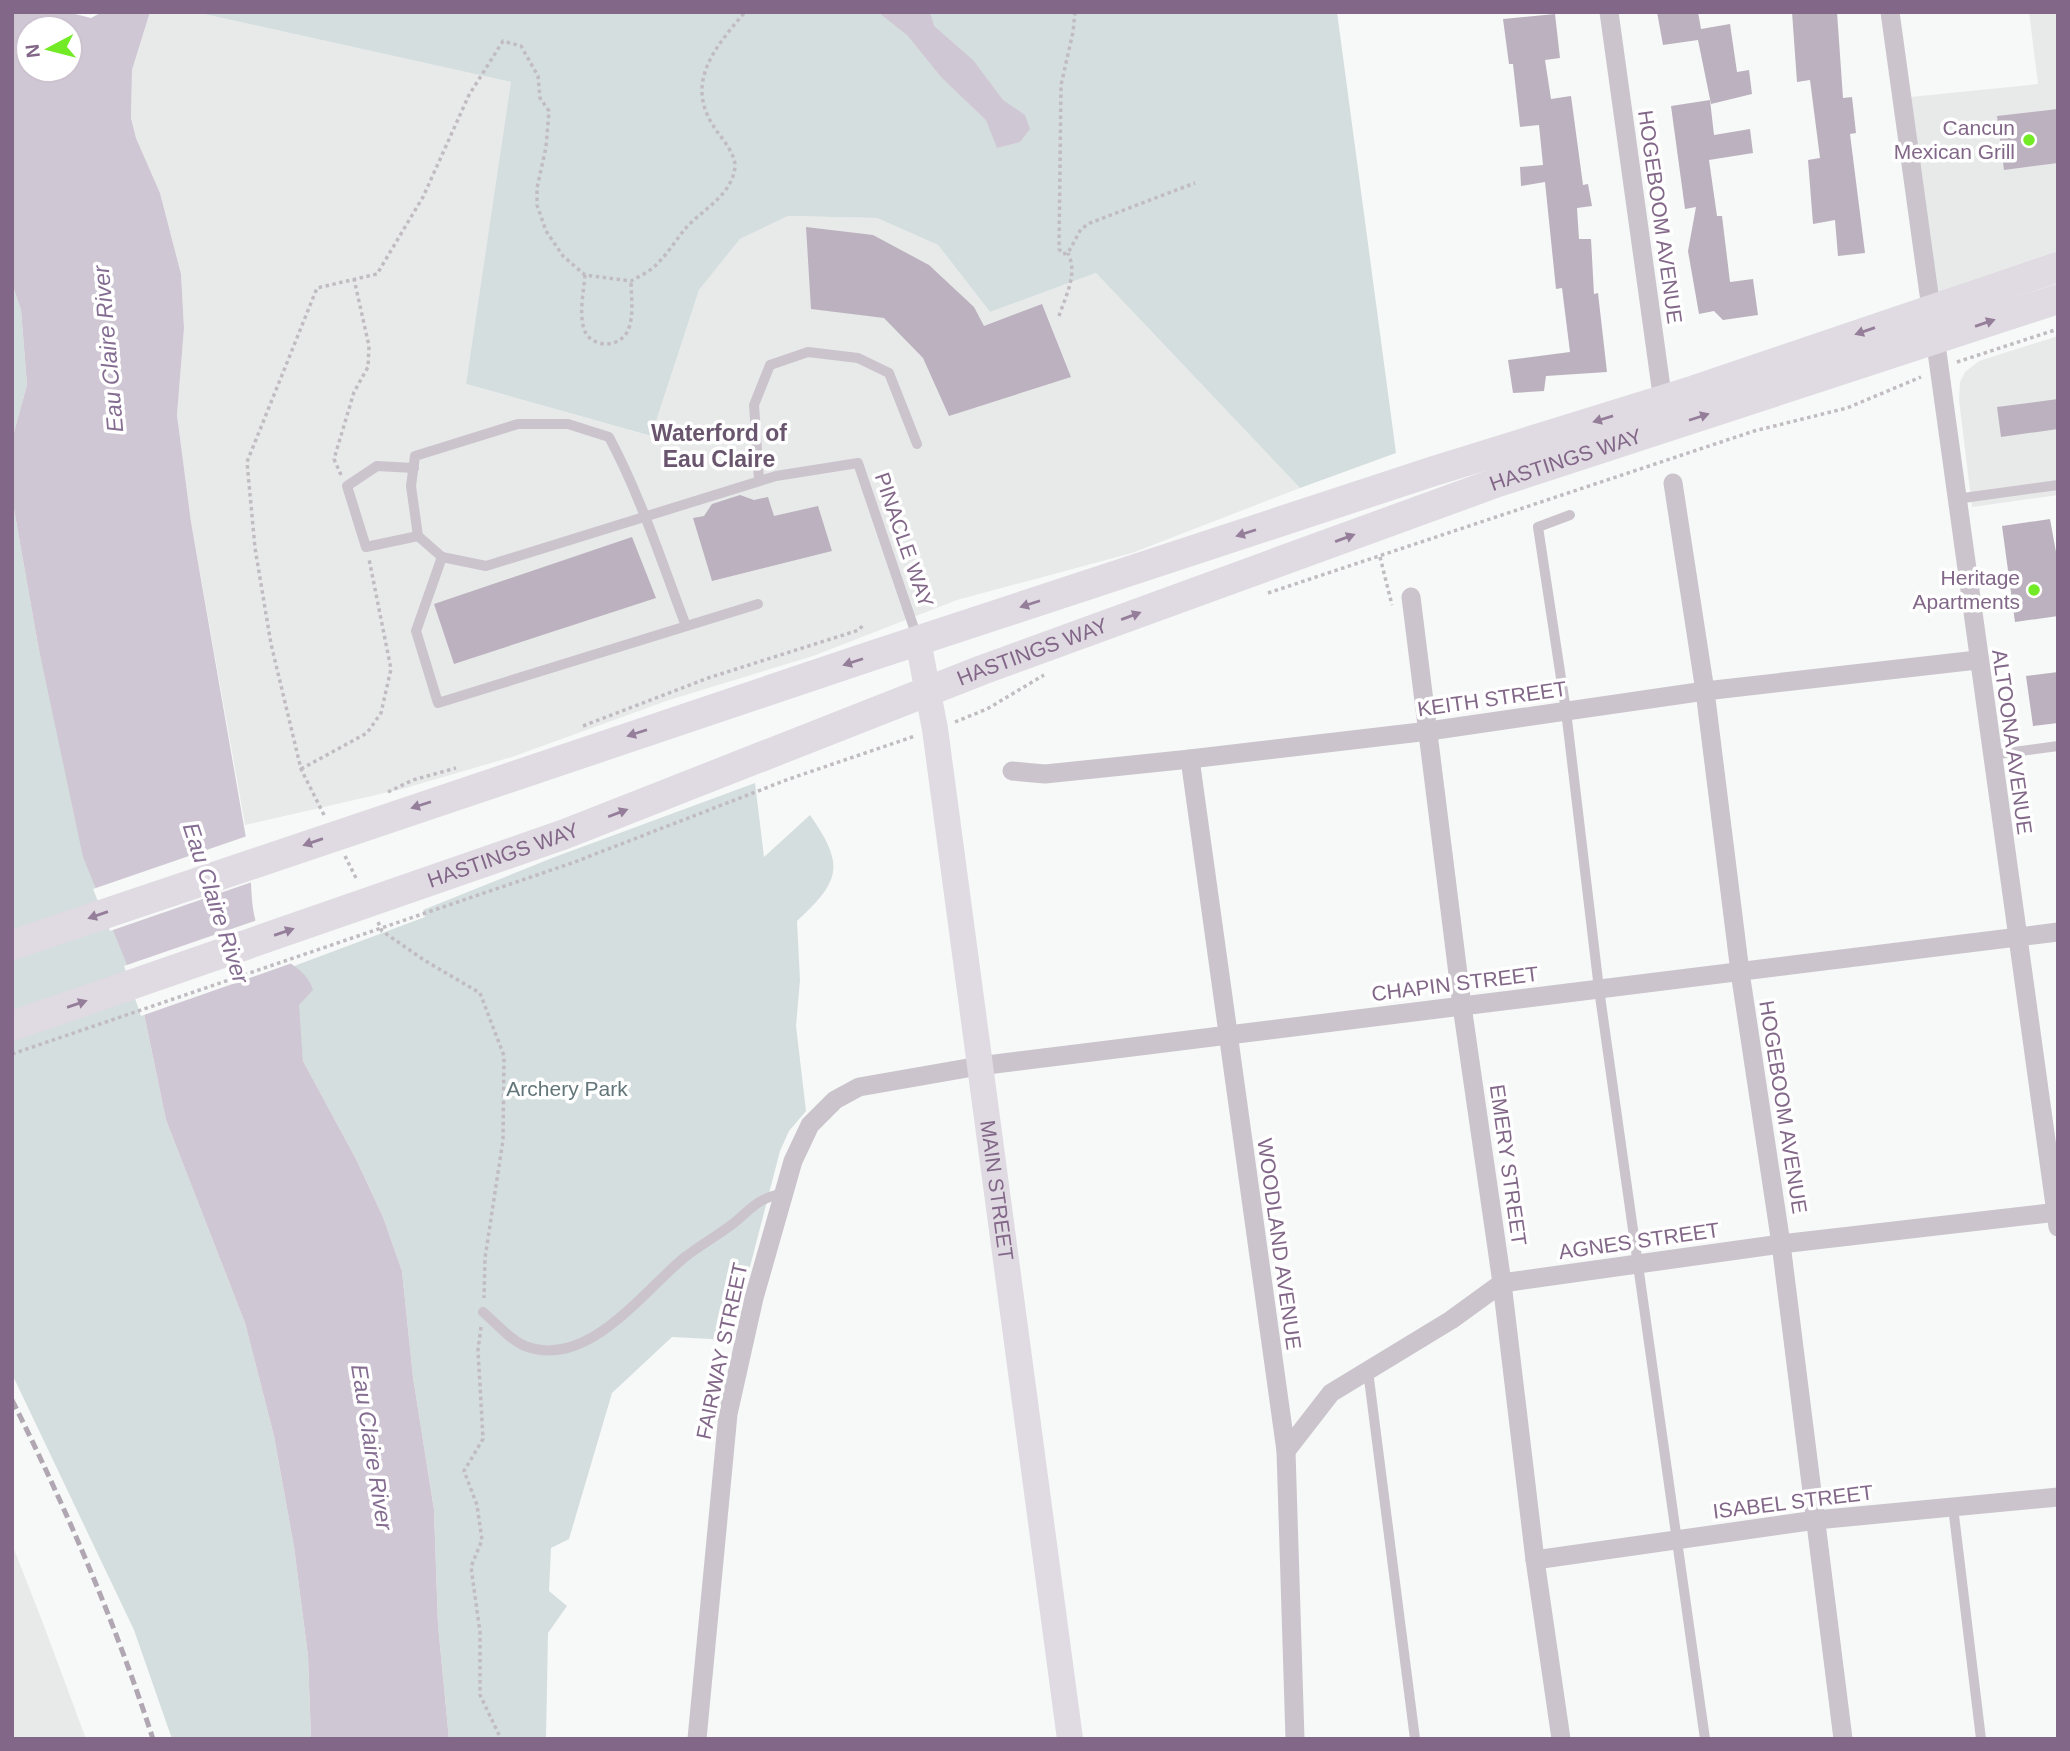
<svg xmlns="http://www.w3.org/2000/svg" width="2070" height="1751" font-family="Helvetica,sans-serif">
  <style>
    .built { fill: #e8eaea }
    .green { fill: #d5dede }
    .water { fill: #d0c7d4; fill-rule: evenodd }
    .pier { fill: #f6f9f7 }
    .building { fill: #bcb1bf }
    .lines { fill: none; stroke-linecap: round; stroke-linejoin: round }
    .path { stroke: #c1bcc2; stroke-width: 3.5; stroke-dasharray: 3.5 3.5; stroke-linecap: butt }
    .lane { stroke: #cbc4cc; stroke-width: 10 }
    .street { stroke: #cbc4cc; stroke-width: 19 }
    .secondary { stroke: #e0dae2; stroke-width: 26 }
    .primary { stroke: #e0dae2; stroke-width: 30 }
    .rail { stroke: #b1a7b3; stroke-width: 5; stroke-dasharray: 10 5; stroke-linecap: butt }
    .oneway { fill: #957e9a }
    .poi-dot { fill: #72ea26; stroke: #fff; stroke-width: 2.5 }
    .labels { text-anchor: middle; stroke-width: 7; stroke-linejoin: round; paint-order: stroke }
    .poi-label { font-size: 21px; fill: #826788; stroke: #fff; text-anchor: end }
    .street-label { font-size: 21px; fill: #826788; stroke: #fff }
    .park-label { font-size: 21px; fill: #62767a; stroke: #fff }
    .water-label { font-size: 23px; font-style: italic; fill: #856d92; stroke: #fff }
    .neighbourhood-label { font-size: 23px; font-weight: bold; fill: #69556d; stroke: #fff }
  </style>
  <rect width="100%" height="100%" fill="#f6f9f7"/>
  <g class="built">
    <path d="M150,12H195L512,82L466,384L650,436L699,290L740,239L788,216L877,218L938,245L990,312L1096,273L1300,488L1132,553L957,600L813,656L669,700L512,757L402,789L245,825L191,522L177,415L184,328L181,274L160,193L136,138L131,118L132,70Z"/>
    <path d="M2029,12H2058V267L1930,310L1901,98L2038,84Z"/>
    <path d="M2058,336V495L1972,507L1959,400L1960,382L1965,372L1979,361Z"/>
    <path d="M12,1544L44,1626L86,1739H12Z"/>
  </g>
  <g class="green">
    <path d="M195,12H1337L1396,453L1300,488L1096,273L990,312L938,245L877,218L788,216L740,239L699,290L651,436L466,384L511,82Z"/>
    <path d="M12,284L21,310L27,385L12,439Z"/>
    <path d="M12,498L38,645L58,728L141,999L166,1120L245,1323L274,1436L294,1547L308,1656L311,1739H172L134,1630L12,1374Z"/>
    <path d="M755,783L764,857L810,815C844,864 842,880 797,921L800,980L796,1026L806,1111L789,1131L780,1151L731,1340L672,1337L612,1393L569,1539L551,1548L549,1591L567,1606L548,1633L546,1739H449L438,1625L434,1510L413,1377L402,1271L383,1217L356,1159L303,1061L294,966L425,917L423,910L552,858Z"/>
  </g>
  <g class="water">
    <path d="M12,12H67L91,18L102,12H150L132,70L131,118L136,138L160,193L181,274L184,328L177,415L191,522L250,861C252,887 249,925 268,945C283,962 307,968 313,990L299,1005L303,1061L356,1159L383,1217L402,1271L413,1377L434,1510L438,1625L449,1739H311L308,1656L294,1547L274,1436L245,1323L166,1120L141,999L83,857L38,645L12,498V439L27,385L21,310L12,284ZM28,28H70V70H28Z"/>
    <path d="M878,12H930L934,26L973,60L1003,100L1025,115L1030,129L1020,142L997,148L986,120L942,78L907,35Z"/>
  </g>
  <g class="pier">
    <path d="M250,835L255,881L110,931L93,889Z"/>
    <path d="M260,919L269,942L295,962L141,1016L124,966Z"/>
  </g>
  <g class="building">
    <path d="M1657,12H1698L1701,29L1730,24L1737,72L1749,70L1752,94L1711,104L1698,40L1663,45Z"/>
    <path d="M1792,12H1837L1843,98L1852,97L1856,133L1850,134L1865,253L1838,256L1835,220L1813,224L1808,160L1820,158L1810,80L1797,82Z"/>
    <path d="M1555,14L1560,58L1545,60L1551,99L1571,96L1583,185L1588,184L1592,206L1577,208L1579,239H1591L1594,294L1598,293L1607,372L1546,376L1544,391L1513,393L1508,360L1570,352L1562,288L1556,289L1545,182L1521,186L1520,167L1543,165L1539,125L1520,127L1513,64H1509L1503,19Z"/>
    <path d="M1710,100L1714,135L1750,129L1753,153L1709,160L1717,216H1722L1730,282L1753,279L1758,315L1723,320L1714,311L1699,314L1688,251L1696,207L1685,209L1671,106Z"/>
    <path d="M2058,109V163L2004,170L1997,116Z"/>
    <path d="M806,227L873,235L929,265L974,307L984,326L1042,304L1071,377L949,416L923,358L884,318L811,309Z"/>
    <path d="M2058,399V429L2001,437L1997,407Z"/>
    <path d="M740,495L754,500L768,497L774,516L818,506L832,551L712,581L693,518L704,516L712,504Z"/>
    <path d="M2050,519L2058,563V616L2015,622L2002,526Z"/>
    <path d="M632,537L656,598L454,664L434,604Z"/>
    <path d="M2058,672V723L2033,726L2026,676Z"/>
  </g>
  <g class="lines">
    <g class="path">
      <path d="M1075,12L1073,32L1061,85L1059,249L1063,254L1068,253L1081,229L1090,223L1195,183"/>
      <path d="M585,275C584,291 577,320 587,335C591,341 600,344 606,344C639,342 631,304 631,281"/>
      <path d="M1059,316C1066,295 1078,274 1068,253"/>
      <path d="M1957,362L2058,329"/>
      <path d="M341,475L334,459L354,392L368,367L369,346L354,279"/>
      <path d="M1380,557L1392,605"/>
      <path d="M1268,593L1754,431L1847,408L1921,377"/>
      <path d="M955,722L987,709L1044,675"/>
      <path d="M583,726L708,678L859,630L863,625"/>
      <path d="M301,769L367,733L381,713L391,669L369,559"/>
      <path d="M388,792L413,780L456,768"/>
      <path d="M324,815L301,769L271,644L255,548L247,462L317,288L377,274L423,197L469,95L503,41L521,46L538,76L540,98L549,111L546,147L537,188V205L546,231L563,256L585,275L631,281C640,276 651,271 658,263C668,253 676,240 685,229C701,210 732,196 735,167C736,157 725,142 719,134C682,86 712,51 745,12"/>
      <path d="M345,856L357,880"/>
      <path d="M378,922L382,931L424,960L480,993L504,1056L503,1140L485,1258L484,1298"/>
      <path d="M12,1054L572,863L789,779L915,736"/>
      <path d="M481,1327L478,1350L483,1439L464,1471L477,1505L482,1540L471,1567L480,1632V1695L501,1739"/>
    </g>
    <g class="lane">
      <path d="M414,468L377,466L347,486L366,547L418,536"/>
      <path d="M759,480L754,405L770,365L808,352L858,358L889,373L917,444"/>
      <path d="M1956,499L2058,485"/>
      <path d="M1570,515L1538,527L1566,711L1599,989L1705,1739"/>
      <path d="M442,557L416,631L438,703L758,604"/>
      <path d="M686,626C662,563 641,497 609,437L568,424H518L415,456L411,486L418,536L442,557L486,566L776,476L858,463L917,637"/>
      <path d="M1992,755L2058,746"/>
      <path d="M483,1312C496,1323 510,1340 525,1346C588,1370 643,1291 685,1257C699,1246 715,1237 730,1226C752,1209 754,1200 783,1193"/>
      <path d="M1368,1371L1415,1739"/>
      <path d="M1953,1507L1981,1739"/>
    </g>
    <g class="street">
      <path d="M1609,12L1664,409"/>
      <path d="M1890,12L2058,1227"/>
      <path d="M1673,483L1705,691L1740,972L1781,1244L1843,1739"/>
      <path d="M1411,597L1462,1006L1502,1283L1535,1560L1561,1739"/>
      <path d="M1190,759L1286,1451L1295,1739"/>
      <path d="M1012,771L1045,774L1190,759L1429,731L1705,691L1977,660"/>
      <path d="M1286,1451L1331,1393L1451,1320L1502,1283L1781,1244L2058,1212"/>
      <path d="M1535,1560L1816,1520L2058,1497"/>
      <path d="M697,1739L728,1414L754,1298L793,1161L810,1125L835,1100L859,1087L979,1066L2058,932"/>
    </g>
    <path class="secondary" id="s1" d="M918,641L935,729L1070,1739"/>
    <g class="primary">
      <path d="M12,945L868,657L1434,471L1695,390L2058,267"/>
      <path id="s2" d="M12,1026L565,834L982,670L1498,482L2058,299"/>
    </g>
    <path class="rail" d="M12,1400C67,1510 115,1622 153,1739"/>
  </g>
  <defs><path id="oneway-solid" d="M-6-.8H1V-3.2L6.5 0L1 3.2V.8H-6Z" transform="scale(1.75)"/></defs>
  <g class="oneway">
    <use href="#oneway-solid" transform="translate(1985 323) rotate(-19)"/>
    <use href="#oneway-solid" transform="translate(1865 331) rotate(161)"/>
    <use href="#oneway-solid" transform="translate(1699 417) rotate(-18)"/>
    <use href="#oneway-solid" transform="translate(1603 419) rotate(163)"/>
    <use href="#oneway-solid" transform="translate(1246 533) rotate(162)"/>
    <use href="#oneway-solid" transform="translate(1345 538) rotate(-20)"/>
    <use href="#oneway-solid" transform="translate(1030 604) rotate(162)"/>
    <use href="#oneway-solid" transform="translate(1131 616) rotate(-20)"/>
    <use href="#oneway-solid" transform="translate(853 662) rotate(162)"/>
    <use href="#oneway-solid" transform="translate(637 733) rotate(162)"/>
    <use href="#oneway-solid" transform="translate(421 805) rotate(162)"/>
    <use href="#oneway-solid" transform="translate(618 813) rotate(-21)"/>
    <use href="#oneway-solid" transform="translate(313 842) rotate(161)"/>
    <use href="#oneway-solid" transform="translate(98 915) rotate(161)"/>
    <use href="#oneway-solid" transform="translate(284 932) rotate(-19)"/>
    <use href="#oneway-solid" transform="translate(77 1004) rotate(-19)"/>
  </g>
  <g class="poi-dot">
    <circle cx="2029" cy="140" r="7"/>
    <circle cx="2034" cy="590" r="7"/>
  </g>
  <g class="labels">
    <g class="poi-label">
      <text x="2015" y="135">Cancun<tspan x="2015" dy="24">Mexican Grill</tspan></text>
      <text x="2020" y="585">Heritage<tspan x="2020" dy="24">Apartments</tspan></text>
    </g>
    <g class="street-label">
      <text transform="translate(1660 217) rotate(82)" y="7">HOGEBOOM AVENUE</text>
      <text dy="7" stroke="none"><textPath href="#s2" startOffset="1654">HASTINGS WAY</textPath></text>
      <text transform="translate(904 540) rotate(71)" y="7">PINACLE WAY</text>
      <text dy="7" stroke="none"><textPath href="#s2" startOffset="1087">HASTINGS WAY</textPath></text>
      <text transform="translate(1492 699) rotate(-8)" y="7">KEITH STREET</text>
      <text transform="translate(2012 742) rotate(82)" y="7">ALTOONA AVENUE</text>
      <text dy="7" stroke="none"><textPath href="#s2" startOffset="520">HASTINGS WAY</textPath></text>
      <text transform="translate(1455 984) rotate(-7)" y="7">CHAPIN STREET</text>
      <text transform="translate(1783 1107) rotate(81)" y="7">HOGEBOOM AVENUE</text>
      <text transform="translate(1508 1165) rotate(82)" y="7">EMERY STREET</text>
      <text dy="7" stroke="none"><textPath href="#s1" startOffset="555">MAIN STREET</textPath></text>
      <text transform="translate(1639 1241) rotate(-8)" y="7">AGNES STREET</text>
      <text transform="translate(1279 1244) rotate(82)" y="7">WOODLAND AVENUE</text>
      <text transform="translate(722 1351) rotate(-78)" y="7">FAIRWAY STREET</text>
      <text transform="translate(1793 1502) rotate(-7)" y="7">ISABEL STREET</text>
    </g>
    <g class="park-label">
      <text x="567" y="1096">Archery Park</text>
    </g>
    <g class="water-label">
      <text transform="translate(108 349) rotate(-95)" y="8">Eau Claire River</text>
      <text transform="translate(216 903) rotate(72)" y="8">Eau Claire River</text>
      <text transform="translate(372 1447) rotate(81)" y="8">Eau Claire River</text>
    </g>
    <g class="neighbourhood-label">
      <text x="719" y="441">Waterford of<tspan x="719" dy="26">Eau Claire</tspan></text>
    </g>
  </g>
  <rect width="2070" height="1751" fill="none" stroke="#826788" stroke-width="28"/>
  <g transform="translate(49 49) rotate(263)"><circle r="33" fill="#ffffff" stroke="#cdc2cf" stroke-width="2"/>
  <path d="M0-5L12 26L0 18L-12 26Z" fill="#72ea26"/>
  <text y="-10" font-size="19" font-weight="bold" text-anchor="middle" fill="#826788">N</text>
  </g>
</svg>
